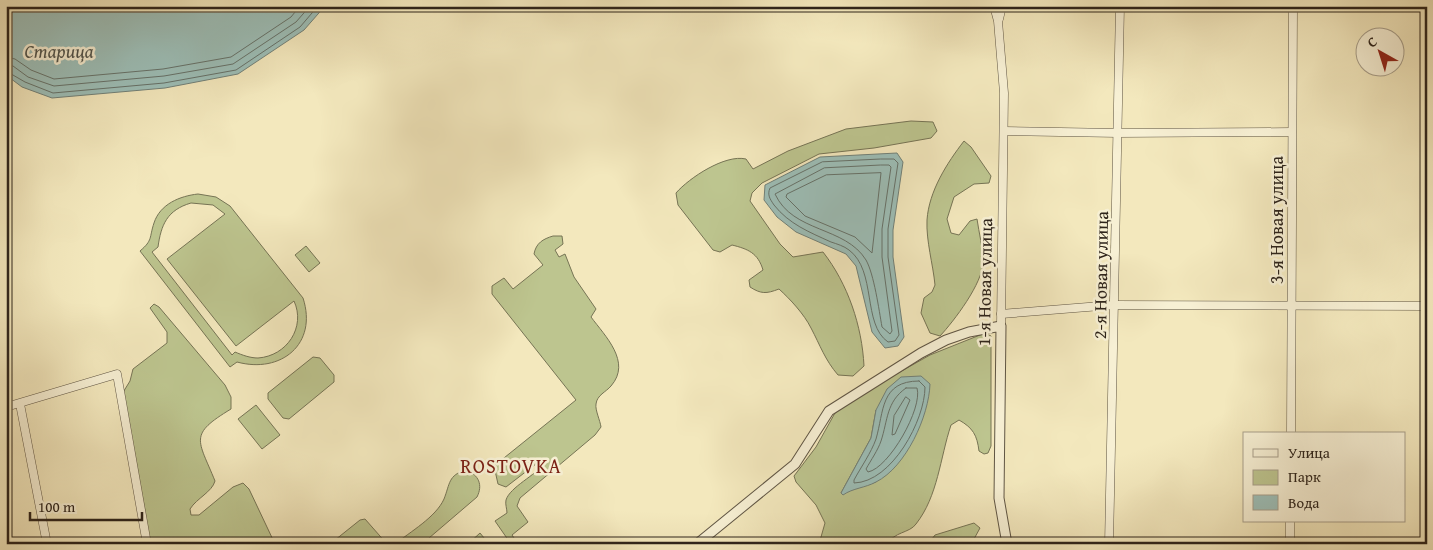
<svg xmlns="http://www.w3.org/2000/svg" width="1433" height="550" font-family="'Gentium Book Plus',serif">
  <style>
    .green { fill: #bdc58f; stroke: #767455; fill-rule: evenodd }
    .water { fill: #9dbfb8; stroke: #718179 }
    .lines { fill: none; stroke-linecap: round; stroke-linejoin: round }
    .shore { stroke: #66726a; stroke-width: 1 }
    .minor-casing { stroke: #5f5544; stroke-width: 9 }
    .tertiary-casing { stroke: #5f5544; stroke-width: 11 }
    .minor { stroke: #f7f0d4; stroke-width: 8 }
    .tertiary { stroke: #f7f0d4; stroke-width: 9 }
    .labels { text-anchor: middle; stroke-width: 5; stroke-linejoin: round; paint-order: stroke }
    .street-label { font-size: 18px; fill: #2e241b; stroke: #f7f0d4 }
    .water-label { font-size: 19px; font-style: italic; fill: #4f524a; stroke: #f7f0d4 }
    .quarter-label { font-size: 20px; letter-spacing: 1px; fill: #7a1f14; stroke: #f7f0d4 }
  </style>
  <rect width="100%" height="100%" fill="#f3e8bd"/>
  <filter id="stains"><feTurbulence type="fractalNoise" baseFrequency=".004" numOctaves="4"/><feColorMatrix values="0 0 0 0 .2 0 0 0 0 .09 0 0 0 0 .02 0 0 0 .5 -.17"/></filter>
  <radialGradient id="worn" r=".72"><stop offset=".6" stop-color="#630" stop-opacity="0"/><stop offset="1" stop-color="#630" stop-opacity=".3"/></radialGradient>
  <g class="green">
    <path d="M911,121L933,122L937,131L931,138L874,148L819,154L762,183L752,193L750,201L780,244L793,257L823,252C848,284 862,326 864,366L853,376L838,375C825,360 820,345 811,328C804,314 790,299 779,289C766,294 761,294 750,287L749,280L763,270C758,253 748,249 732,245L720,252L713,250L678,205L676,193C689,178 725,154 746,159L753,169L788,151L846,129Z"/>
    <path d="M964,141L971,147L991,176L989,183L974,184L954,197L947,219L951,233L959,235L970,221L977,219C979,233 983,248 983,262C983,283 954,321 940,336L930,333L921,313L924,298L932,292L935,285C933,264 926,241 927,220C929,191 947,163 964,141Z"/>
    <path d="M198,194L216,197L230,206L303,298C318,344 281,374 237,362L230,367L140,251C153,240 149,238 154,223C160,204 180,196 198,194ZM191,203L213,205L225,214L167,259L236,346L294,301C306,327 287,356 258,358C250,358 242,355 235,352L232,355L152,252L158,247C161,225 167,210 191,203Z"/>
    <path d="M553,236H562L563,244L555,250L559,257L565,254L574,277L596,309L591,317C605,336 632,362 611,386C606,392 597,395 596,404C595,410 600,420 601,427L595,435L520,498L517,506L528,522L512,535L518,544H511L495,521L507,513C507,509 505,504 506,500C510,487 536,475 545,463L541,460L506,487L498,484L494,466L576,400L492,294V286L504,278L513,289L543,265L534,254C536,243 543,239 553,236Z"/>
    <path d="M306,246L320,263L309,272L295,255Z"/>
    <path d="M154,304L159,307L225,385L231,397V409C188,435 198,439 215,481C212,492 197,498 190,509L191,515H199L233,487L243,483L249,489L275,544H151L148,540L122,394L130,381L133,369L167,343V332L150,308Z"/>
    <path d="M985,333L991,336V446L988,453L984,454L979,451C977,435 973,428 959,420L951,425C940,458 938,496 916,524C910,533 893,532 888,544H819L825,523L816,505L796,482L794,476L816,447L835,413L866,391L930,355ZM876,410V482L841,493L871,438Z"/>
    <path d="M313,357L320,358L334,375V382L289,419L283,418L268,399V393Z"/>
    <path d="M256,405L280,435L262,449L238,419Z"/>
    <path d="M466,470C479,475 483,485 477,497L422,544H395C410,532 436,517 444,499C450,484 448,475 466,470Z"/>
    <path d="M365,519L387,544H330L360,520Z"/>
    <path d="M974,523L980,528L974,539L961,541L959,544H928L935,535Z"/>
    <path d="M480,533L489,544H468Z"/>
  </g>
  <g class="water">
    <path d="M6,6H325L304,30L238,74L165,88L52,98L22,87L6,75Z"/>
    <path d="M897,153L903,162L893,230V257L904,337L898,346L885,348L872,332L856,266L846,254L796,232L777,217L764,200L765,185L820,157Z"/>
    <path d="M921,376L930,384C929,416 906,467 876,482C865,488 853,488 843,495L841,493L871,438L876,410L887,389L901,377Z"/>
  </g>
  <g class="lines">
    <g class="shore">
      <path d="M6,57L15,59L31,70L54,79L163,69L231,57L291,17L300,6"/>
      <path d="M6,65L13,66L28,77L54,86L164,76L233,64L296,22L310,6"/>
      <path d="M6,71L25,82L53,93L164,83L236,70L300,27L318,6"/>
      <path d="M881,159H894L898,163L888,229V257L899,335L895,341L888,342C862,324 877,271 849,250C844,246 837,244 831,242C809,232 789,224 774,205C770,199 767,195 770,188L822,162Z"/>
      <path d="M881,165H889L891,167L882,229V257L892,331L890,334L882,327C879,310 874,274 866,260C845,226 793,233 775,194L824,168Z"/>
      <path d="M881,173L872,253L855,237L805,216L786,197L787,194L826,175Z"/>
      <path d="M919,381L925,387C925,420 892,482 854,483V480C861,467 871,453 876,439C884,412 880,381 919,381Z"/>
      <path d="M906,388H917C923,408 889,468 868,472L866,469C871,460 878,450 881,441C888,420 886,402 906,388Z"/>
      <path d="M906,397L910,400L895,434L892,435L894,416Z"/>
    </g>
    <defs>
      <g id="minor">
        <path d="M994,6L998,21L1004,93L1001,326"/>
        <path d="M999,19L1002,6"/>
        <path d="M1004,131L1118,133L1292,132"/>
        <path d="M1001,314L1113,305L1427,306"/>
        <path d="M20,404L47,544"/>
        <path d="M6,407L117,374L147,544"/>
        <path d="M1291,434L1293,6"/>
        <path d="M1109,544L1120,6"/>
        <path d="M1290,544V521"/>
      </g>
      <path id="tertiary" d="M697,544L795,464L829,411L921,353L946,340L969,332L1001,326L999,498L1007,544"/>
    </defs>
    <use href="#minor" class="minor-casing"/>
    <use href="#tertiary" class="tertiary-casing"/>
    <use href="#minor" class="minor"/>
    <use href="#tertiary" class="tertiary"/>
  </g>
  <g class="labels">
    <g class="street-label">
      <text transform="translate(1277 220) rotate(-90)" y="6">3-я Новая улица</text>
      <text transform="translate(1101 275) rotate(-89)" y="6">2-я Новая улица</text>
      <text transform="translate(985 282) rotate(-89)" y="6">1-я Новая улица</text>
    </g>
    <g class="water-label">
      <text x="59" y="58">Старица</text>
    </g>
    <g class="quarter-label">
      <text x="511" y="473">ROSTOVKA</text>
    </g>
  </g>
  <rect width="1433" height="550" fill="none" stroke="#f3e8bd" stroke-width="25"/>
  <rect x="8" y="8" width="1418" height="535" fill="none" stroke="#2e241b" stroke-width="2.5"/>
  <rect x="12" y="12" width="1408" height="525" fill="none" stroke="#2e241b"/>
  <rect x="1243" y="432" width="162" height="90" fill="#f7f0d4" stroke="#a79e8a"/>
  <rect x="1253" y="449" width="25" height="8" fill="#f7f0d4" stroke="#a79e8a"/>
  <text x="1288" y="458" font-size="15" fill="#2e241b">Улица</text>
  <rect x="1253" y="470" width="25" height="15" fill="#bdc58f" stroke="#a79e8a"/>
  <text x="1288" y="482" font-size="15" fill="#2e241b">Парк</text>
  <rect x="1253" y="495" width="25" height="15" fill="#9dbfb8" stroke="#a79e8a"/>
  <text x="1288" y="508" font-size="15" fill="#2e241b">Вода</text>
  <g transform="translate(1380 52) rotate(321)"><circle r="24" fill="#f7f0d4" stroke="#a79e8a"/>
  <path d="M0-4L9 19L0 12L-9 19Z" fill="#8f2418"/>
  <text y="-8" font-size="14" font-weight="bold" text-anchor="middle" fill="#2e241b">С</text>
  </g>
  <path d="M30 512v8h112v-8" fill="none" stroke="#2e241b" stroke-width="2.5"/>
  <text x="38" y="512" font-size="15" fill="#2e241b" stroke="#f7f0d4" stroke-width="4" paint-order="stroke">100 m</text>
  <rect width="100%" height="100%" filter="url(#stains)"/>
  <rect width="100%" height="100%" fill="url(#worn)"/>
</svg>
